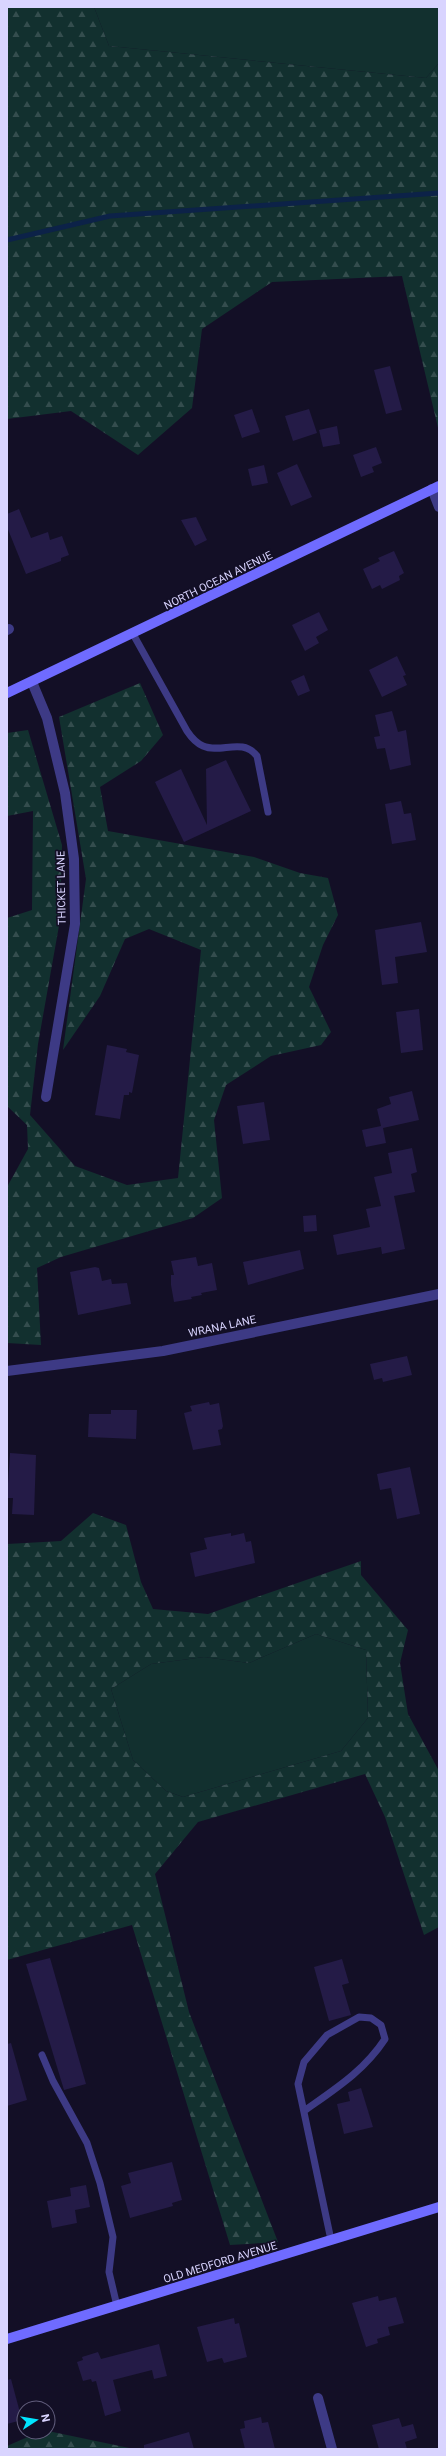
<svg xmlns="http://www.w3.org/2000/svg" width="446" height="2456" font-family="Roboto,sans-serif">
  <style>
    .grass { fill: #12302f }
    .forest { fill: url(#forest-firs); fill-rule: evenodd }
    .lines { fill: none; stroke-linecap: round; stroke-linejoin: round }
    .stream { stroke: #0c2248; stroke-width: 5 }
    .building { fill: #241b47 }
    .lane { stroke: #3d3a85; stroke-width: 7 }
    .street { stroke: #3d3a85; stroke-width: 10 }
    .secondary { stroke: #6f6bff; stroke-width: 10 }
    .labels { text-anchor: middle; stroke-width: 3.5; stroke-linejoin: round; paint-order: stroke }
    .street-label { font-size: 11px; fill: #d9d4ff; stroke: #130f26 }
  </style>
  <defs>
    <pattern id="forest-firs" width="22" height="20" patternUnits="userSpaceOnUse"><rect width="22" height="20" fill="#12302f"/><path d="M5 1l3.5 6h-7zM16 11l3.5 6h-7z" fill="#344d4e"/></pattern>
  </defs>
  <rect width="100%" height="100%" fill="#130f26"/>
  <g class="grass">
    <path d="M94,7H439V63L426,78L109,46Z"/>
    <path d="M316,1634L366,1650L368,1718L341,1751L183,1797L166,1791L133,1760L111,1689L151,1664L204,1657L249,1663Z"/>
  </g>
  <g class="forest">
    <path d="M7,7H94L109,46L426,78L439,63V432L402,276L272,282L202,329L192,408L138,455L71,411L7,419Z"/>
    <path d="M140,683L163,735L141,761L100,787L108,831L254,857L300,873L328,878L338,915L323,945L309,987L331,1032L321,1045L271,1056L226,1085L214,1120L222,1198L193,1218L61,1257L37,1268L41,1345L7,1343V1187L28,1149L27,1125L7,1106V918L32,910L33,811L7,816V733L28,730L62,845L60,920L38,1044L30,1115L75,1166L127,1185L178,1178L201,950L149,929L125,939L100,996L63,1050L86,879L59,717Z"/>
    <path d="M93,1513L126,1525L141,1582L153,1609L208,1614L361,1561V1575L408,1630L400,1663L408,1714L439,1771V1927L424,1935L385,1817L365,1774L198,1822L155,1874L189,2012L278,2242L230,2245L132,1925L7,1960V1544L61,1541ZM316,1634L366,1650L368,1718L341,1751L183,1797L166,1791L133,1760L111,1689L151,1664L204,1657L249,1663Z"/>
    <path d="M48,2431L134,2449H8L7,2446L39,2432Z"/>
  </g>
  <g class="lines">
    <path class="stream" d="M7,240L110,216L439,193"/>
  </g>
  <g class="building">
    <path d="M390,366L402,410L386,414L374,370Z"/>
    <path d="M252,409L260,432L242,438L234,415Z"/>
    <path d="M309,409L317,433L293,441L285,416Z"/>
    <path d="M337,426L340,444L323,447L319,430Z"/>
    <path d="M376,447L382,463L372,467L374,472L361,477L353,455Z"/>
    <path d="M297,464L312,497L291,506L277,473Z"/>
    <path d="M264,465L268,483L252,486L248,469Z"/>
    <path d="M19,509L31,538L48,532L50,540L62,536L69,555L61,558V561L26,574L7,527V514Z"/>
    <path d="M196,517L207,540L195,546L181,520Z"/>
    <path d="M394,551L404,573L399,576L400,580L382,589L380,585L372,589L363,569L380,561L378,558Z"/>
    <path d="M319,612L328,630L316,637L319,643L305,651L292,625Z"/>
    <path d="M397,656L406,675L403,676L407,685L382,697L369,670Z"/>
    <path d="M304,675L310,691L298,696L291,681Z"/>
    <path d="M392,711L398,732L406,730L411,765L390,770L385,748L377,749L374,737L380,736L375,715Z"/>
    <path d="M226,760L251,811L184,842L155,782L181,769L207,825L206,769Z"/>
    <path d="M401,801L404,814L411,813L416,840L392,844L385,804Z"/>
    <path d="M421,922L427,952L395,957L398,983L382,985L375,930Z"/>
    <path d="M419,1009L423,1050L401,1053L396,1012Z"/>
    <path d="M107,1045L127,1049L126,1052L139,1055L132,1093L129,1092V1095H124L120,1119L95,1115Z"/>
    <path d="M412,1091L419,1120L383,1128L386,1143L366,1147L362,1130L381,1126L377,1109L391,1104L389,1097Z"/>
    <path d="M264,1102L270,1140L243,1144L237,1106Z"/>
    <path d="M412,1148L417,1172L411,1174L415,1192L394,1196L405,1249L382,1254L381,1247L337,1255L333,1235L370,1227L366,1209L381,1206L374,1177L392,1173L388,1153Z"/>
    <path d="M316,1215L317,1231L304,1232L303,1216Z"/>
    <path d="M300,1250L304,1269L248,1285L243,1262Z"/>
    <path d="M196,1257L198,1266L212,1263L217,1290L201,1293L202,1295L191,1297L192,1299L174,1302L171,1285V1275H174L171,1261Z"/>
    <path d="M95,1267L99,1268L102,1281L111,1279L112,1284L127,1283L131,1304L78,1315L70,1272Z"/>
    <path d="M407,1356L412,1375L383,1382L382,1378L374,1380L370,1364Z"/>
    <path d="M209,1402L210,1405L219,1403L223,1426L222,1429L218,1430L221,1445L193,1450L184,1413L192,1411L190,1406Z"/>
    <path d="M111,1410H137L136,1439L88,1437L89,1414H111Z"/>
    <path d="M10,1453L36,1455L34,1515L12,1514L13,1498H7Z"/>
    <path d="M410,1467L420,1514L397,1519L391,1488L380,1490L377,1474Z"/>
    <path d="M231,1533V1536L244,1533L246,1542L251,1541L255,1563L195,1577L190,1553L207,1549L204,1538Z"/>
    <path d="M50,1958L86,2084L64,2090L26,1964Z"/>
    <path d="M342,1959L349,1983L342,1985L351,2015L329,2021L314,1967Z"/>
    <path d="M11,2043L27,2100L7,2106V2044Z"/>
    <path d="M361,2088L373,2127L344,2134L337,2104L350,2101L348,2092Z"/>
    <path d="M172,2162L182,2200L172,2203L173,2206L130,2218L121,2186L131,2183L128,2173Z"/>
    <path d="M86,2185L90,2207L75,2210L77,2223L52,2228L47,2201L71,2196L70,2188Z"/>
    <path d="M378,2296L379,2301L396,2297L404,2323L388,2327L390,2335L377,2339L378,2343L366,2347L352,2303Z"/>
    <path d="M234,2318L235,2324L239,2323L247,2357L224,2363L222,2358L207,2362L197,2327Z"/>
    <path d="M159,2344L167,2376L154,2379L152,2370L113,2380L121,2411L105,2416L96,2381L92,2382L91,2379L83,2381L77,2362L83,2360L82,2357L98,2352L101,2359Z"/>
    <path d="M11,2379L22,2420L7,2424V2380Z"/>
    <path d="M261,2417L262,2423L268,2422L275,2449H245L240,2429L245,2428L244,2421Z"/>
    <path d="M399,2418L402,2427L413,2424L417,2438L405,2442L407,2449H379L372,2425Z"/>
    <path d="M189,2432L194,2449H144V2445Z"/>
  </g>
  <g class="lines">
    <g class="lane">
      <path d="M133,634L187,731C191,737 196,743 203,746C221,754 242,737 257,756L268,812"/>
      <path d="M42,2055L53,2081L87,2143L100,2183L113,2237L109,2272L117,2306"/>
      <path d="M304,2111C335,2089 364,2071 385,2039L381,2025L371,2018L359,2017L327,2035L304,2062L298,2084L331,2240"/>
    </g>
    <g class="street">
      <path d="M432,489L439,507"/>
      <path d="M7,630L9,629"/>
      <path d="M32,682L47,718L65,793L74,859L75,924L46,1097"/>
      <path d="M7,1371L163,1351L439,1294"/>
      <path d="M318,2398L332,2449"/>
    </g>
    <g class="secondary">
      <path d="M7,693L439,486"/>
      <path d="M7,2339L439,2207"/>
    </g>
  </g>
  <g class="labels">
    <g class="street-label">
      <text transform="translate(218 580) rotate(-26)" y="4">NORTH OCEAN AVENUE</text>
      <text transform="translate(61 888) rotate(-91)" y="4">THICKET LANE</text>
      <text transform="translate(222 1326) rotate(-12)" y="4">WRANA LANE</text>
      <text transform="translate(220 2262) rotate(-17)" y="4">OLD MEDFORD AVENUE</text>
    </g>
  </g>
  <rect width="446" height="2456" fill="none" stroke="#d9d4ff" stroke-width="16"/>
  <g transform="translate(36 2420) rotate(78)"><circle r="19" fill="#130f26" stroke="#625e7d"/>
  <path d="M0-3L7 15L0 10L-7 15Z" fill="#00e5ff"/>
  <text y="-6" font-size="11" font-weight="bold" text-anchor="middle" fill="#d9d4ff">N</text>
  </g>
</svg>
